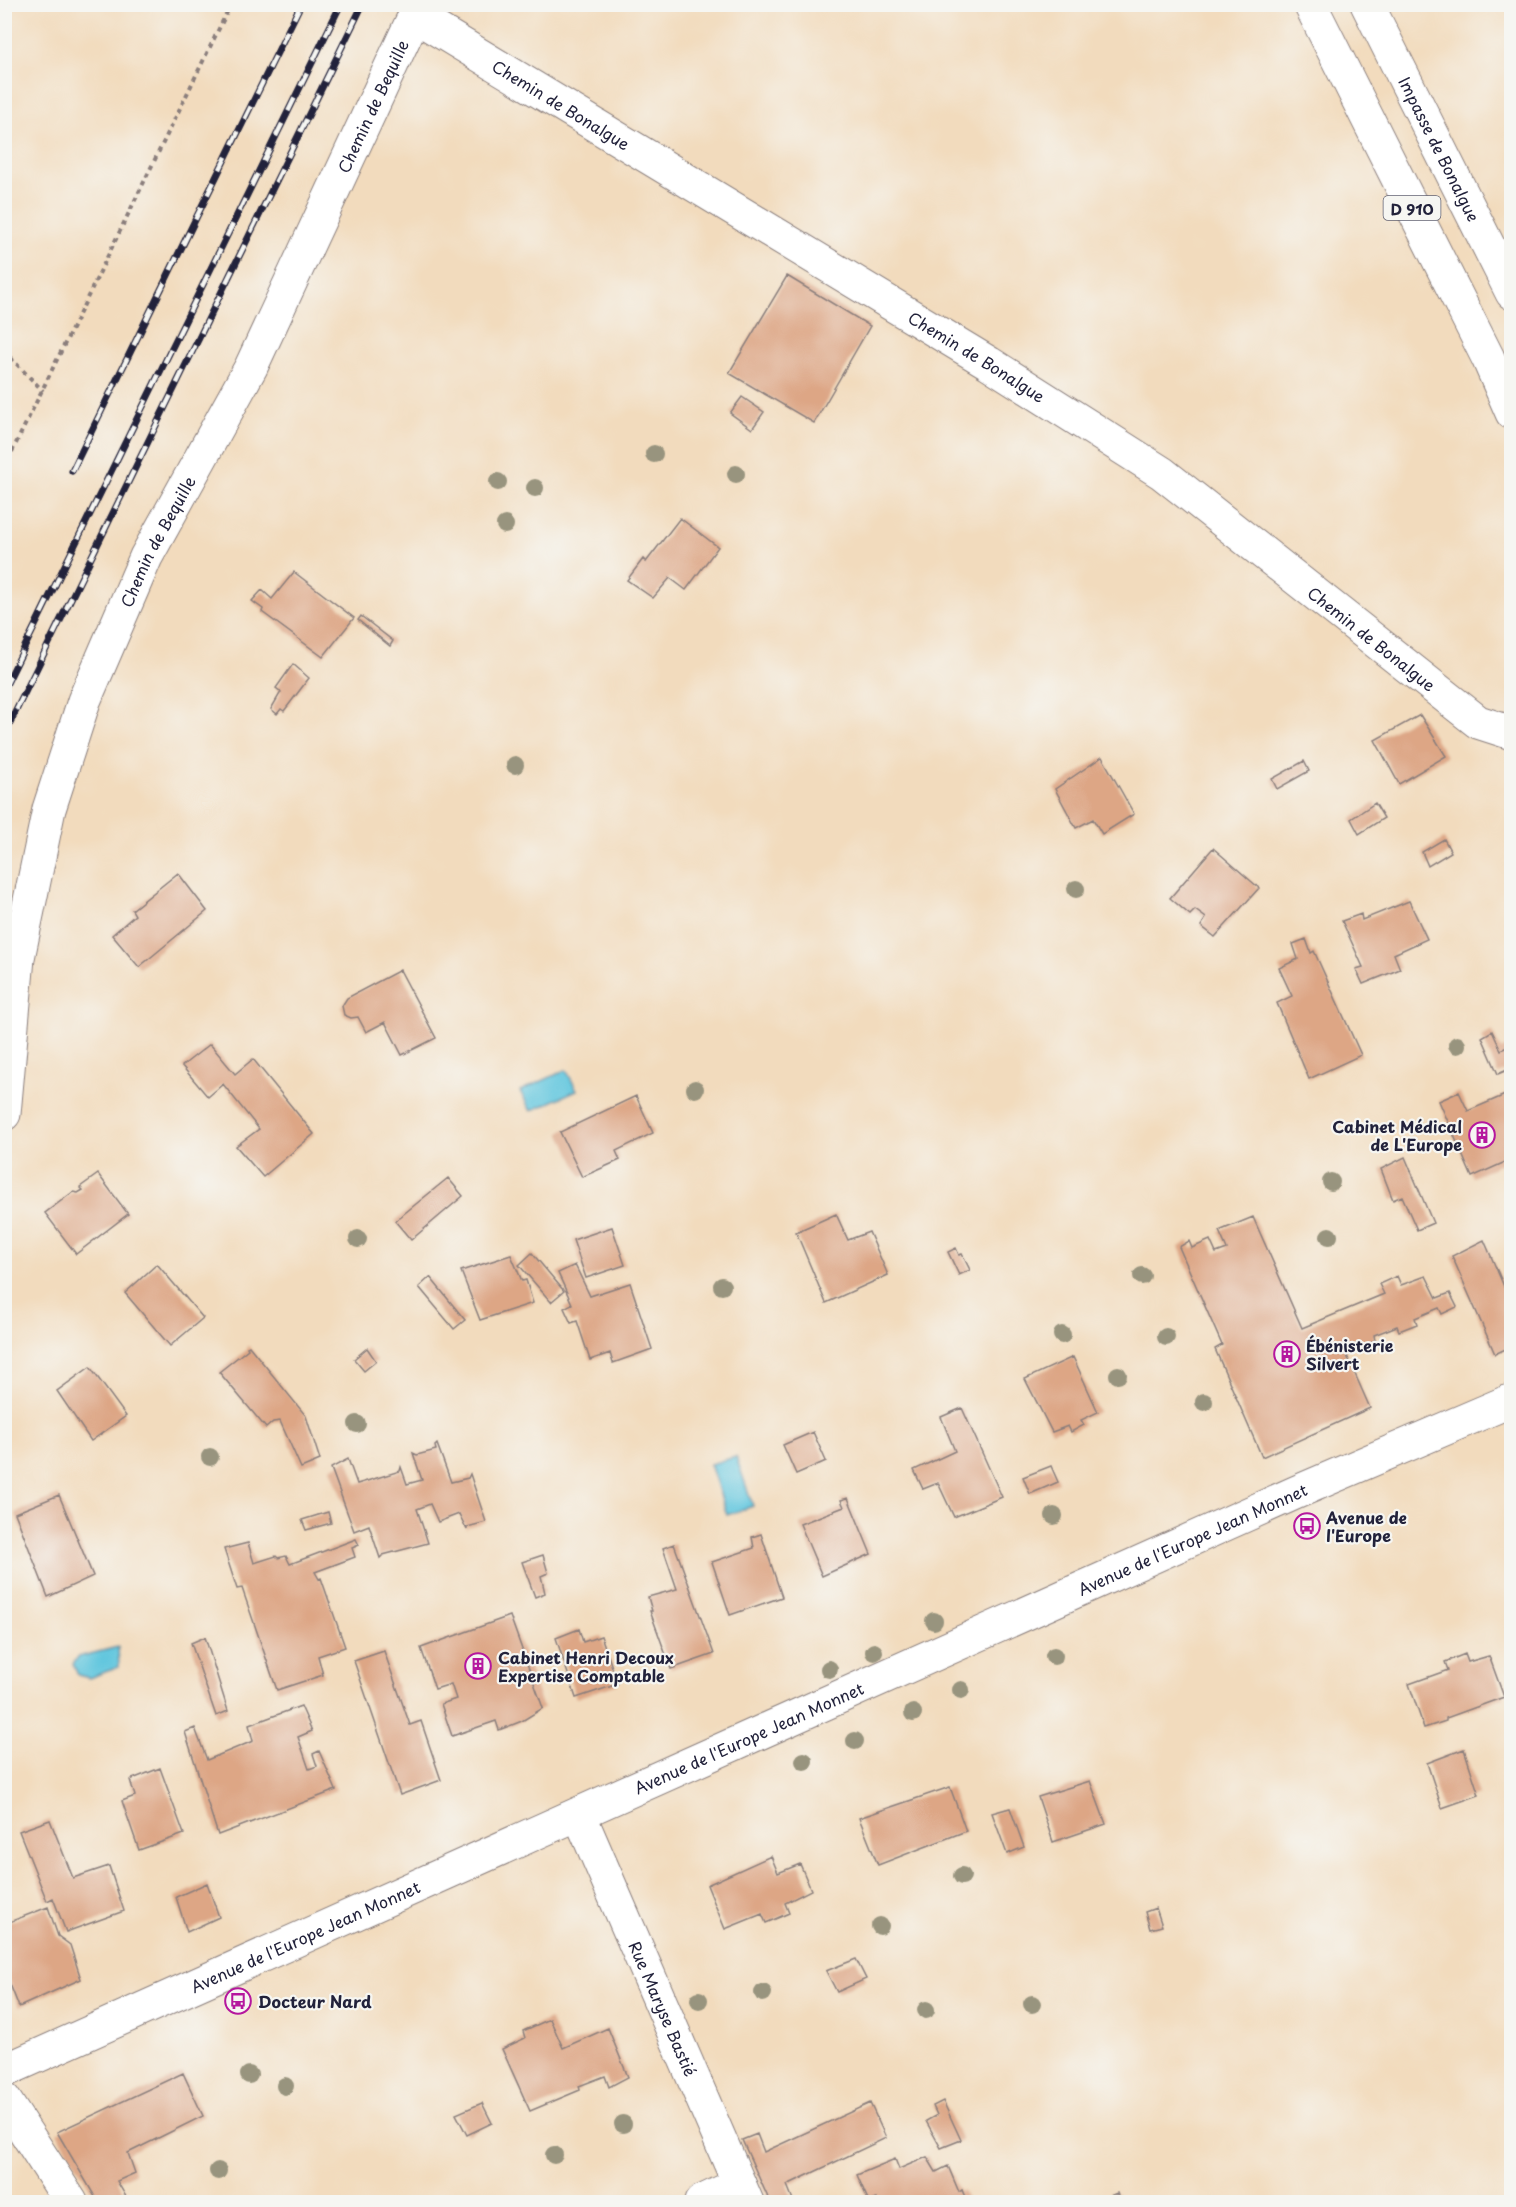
<svg xmlns="http://www.w3.org/2000/svg" width="1516" height="2207" font-family="'Playpen Sans',sans-serif">
  <style>
    .water { fill: #60c6de; stroke: #41748c; stroke-width: 1.5 }
    .building { fill: #dda685 }
    .lines { fill: none; stroke-linecap: round; stroke-linejoin: round }
    .minor-casing { stroke: #8a7e7c; stroke-width: 35 }
    .major-casing { stroke: #8a7e7c; stroke-width: 35 }
    .path { stroke: #8a7e7c; stroke-width: 4; stroke-dasharray: 4.5 4.5; stroke-linecap: butt }
    .minor { stroke: #fff; stroke-width: 33 }
    .major { stroke: #fff; stroke-width: 33 }
    .rail-casing { stroke: #22223b; stroke-width: 7 }
    .rail { stroke: #f6f6f2; stroke-width: 4.5; stroke-dasharray: 14; stroke-linecap: butt }
    .tree { fill: #98947e }
    .labels { text-anchor: middle; dominant-baseline: central; stroke-width: 4.5; stroke-linejoin: round; paint-order: stroke }
    .shield { fill: #f6f6f2; stroke: #626272; stroke-width: 1.5 }
    .shield-label { font-size: 15px; font-weight: bold; fill: #22223b }
    .street-label { font-size: 16px; fill: #22223b; stroke: #f6f6f2 }
    .poi-label { font-size: 16px; font-weight: bold; fill: #22223b; stroke: #f6f6f2; text-anchor: start }
  </style>
  <rect width="100%" height="100%" fill="#f6f6f2"/>
  <filter id="ink" filterUnits="userSpaceOnUse"><feTurbulence type="fractalNoise" baseFrequency=".0167" numOctaves="2"/><feDisplacementMap in="SourceGraphic" scale="12" xChannelSelector="R" yChannelSelector="G"/><feConvolveMatrix kernelMatrix="1 2 1 2 8 2 1 2 1" color-interpolation-filters="sRGB"/></filter>
  <filter id="wash" filterUnits="userSpaceOnUse"><feTurbulence type="fractalNoise" baseFrequency=".008" numOctaves="4" result="noise"/><feDisplacementMap in="SourceGraphic" scale="24" xChannelSelector="R" yChannelSelector="G"/><feGaussianBlur stdDeviation="1.35" result="paint"/><feColorMatrix in="noise" values="0 0 0 0 0 0 0 0 0 0 0 0 0 0 0 0 0 1.4 0 .05"/><feComposite in="paint" operator="in"/></filter>
  <g filter="url(#wash)">
    <rect width="100%" height="100%" fill="#f2dbbd"/>
    <path class="water" d="M566 1070 577 1090 531 1111 520 1091Z
      M736 1457 753 1506 727 1515 710 1464Z
      M118 1647 119 1667 89 1678 78 1675 73 1664 78 1657Z"/>
    <g id="blocks">
      <path class="building" d="M787 276 870 326 814 423 729 373Z
        M742 397 764 412 752 429 730 413Z
        M680 518 718 547 686 590 670 578 653 598 627 580 643 559 646 562Z
        M294 572 354 618 323 657 262 612 263 609 252 601 262 590 272 599Z
        M361 616 393 641 390 646 358 620Z
        M293 664 309 678 284 711 281 709 277 714 271 709 281 692 276 688Z
        M1420 715 1446 756 1399 784 1375 740Z
        M1102 757 1134 814 1102 834 1093 819 1076 828 1055 789Z
        M1304 761 1309 771 1277 789 1272 779Z
        M1375 803 1384 818 1359 834 1351 819Z
        M1444 839 1451 852 1428 866 1422 852Z
        M1213 848 1259 888 1215 937 1201 926 1206 918 1195 910 1190 915 1170 898Z
        M178 873 207 911 139 967 112 935 135 915 132 910Z
        M1409 901 1427 939 1394 954 1400 969 1363 984 1356 969 1363 967 1342 921 1361 914 1362 920Z
        M1306 939 1311 953 1314 951 1361 1055 1309 1079 1277 1003 1292 996 1279 968 1298 959 1293 944Z
        M400 970 436 1038 402 1055 385 1022 366 1032 358 1017 351 1018 344 1015 342 1006 347 998Z
        M1492 1031 1501 1050 1509 1046 1512 1052V1068L1498 1074 1482 1037Z
        M210 1044 235 1074 253 1059 314 1134 263 1177 236 1146 259 1129 223 1084 208 1097 182 1066Z
        M1459 1092 1468 1111 1512 1092V1159L1472 1177 1439 1101Z
        M636 1096 653 1133 616 1151 620 1160 582 1177 560 1132Z
        M1405 1157 1433 1223 1417 1230 1402 1196 1393 1200 1381 1169Z
        M98 1174 128 1214 76 1254 45 1213 73 1192 78 1193 83 1190 80 1187Z
        M448 1178 463 1196 411 1240 395 1221Z
        M836 1214 848 1240 869 1232 888 1275 826 1303 796 1232Z
        M1253 1217 1302 1328 1384 1294 1379 1284 1397 1276 1401 1285 1426 1276 1437 1298 1450 1293 1457 1307 1442 1314 1439 1308 1415 1318 1417 1324 1399 1331 1397 1326 1374 1335 1375 1341 1359 1348 1357 1344 1344 1349 1370 1408 1262 1457 1215 1349 1222 1345 1179 1247 1189 1241 1192 1248 1210 1240 1216 1253 1227 1249 1219 1231Z
        M612 1227 625 1265 586 1278 573 1240Z
        M1484 1240 1512 1305V1346L1495 1354 1452 1256Z
        M956 1248 959 1255 962 1254 970 1270 959 1275 948 1252Z
        M532 1253 564 1291 551 1302 519 1265Z
        M511 1255 522 1281 526 1280 533 1303 480 1320 461 1271Z
        M157 1264 203 1318 170 1346 125 1293Z
        M575 1265 590 1296 630 1283 652 1349 613 1363 610 1353 590 1360 577 1321 571 1323 564 1308 572 1304 558 1273Z
        M430 1277 465 1320 454 1329 419 1287Z
        M249 1346 306 1416 320 1460 301 1468 280 1421 273 1422 266 1428 219 1372 248 1349 247 1347Z
        M367 1348 376 1361 364 1371 354 1359Z
        M1073 1357 1098 1412 1081 1420 1084 1425 1071 1432 1068 1426 1052 1432 1025 1379Z
        M90 1367 126 1416 91 1441 57 1391Z
        M962 1408 1002 1497 954 1517 938 1483 923 1489 914 1470 955 1451 941 1417Z
        M813 1432 826 1461 796 1474 783 1445Z
        M437 1444 451 1482 468 1478 470 1474 486 1522 467 1527V1530L459 1514 438 1522 430 1504 417 1509 428 1543 383 1555 380 1558 369 1525 354 1531 331 1468 348 1459 357 1484 400 1471 401 1467 407 1484 422 1480 413 1453 417 1455 436 1450 435 1446Z
        M1051 1466 1058 1482 1030 1494 1023 1477Z
        M59 1495 93 1576 48 1597 15 1513Z
        M848 1498 871 1554 822 1576 800 1524 844 1507 841 1500Z
        M328 1512 331 1523 306 1530 302 1520Z
        M761 1534 782 1597 730 1615 712 1562 754 1548 752 1537Z
        M356 1539 359 1545 352 1548 355 1557 315 1572 319 1579 321 1578 345 1647 318 1656 323 1675 277 1690 242 1588 237 1589 224 1549 248 1543 254 1563 276 1556 278 1558 286 1556 290 1564Z
        M674 1544 714 1654 671 1669 650 1611H652L648 1597 677 1589 663 1548Z
        M543 1555 548 1573 541 1576 545 1593 535 1597 522 1562Z
        M510 1616 543 1708 522 1721 499 1730 496 1721 452 1736 441 1704 456 1699 451 1684 435 1689 421 1648Z
        M579 1629 583 1642 601 1636 618 1684 576 1698 556 1638Z
        M205 1637 228 1711 216 1716 191 1643Z
        M384 1651 410 1725 421 1721 441 1780 400 1795 354 1661Z
        M1465 1654 1468 1662 1489 1656 1504 1697 1446 1718V1721L1424 1728 1409 1684 1448 1670 1445 1662Z
        M301 1706 312 1731 298 1737 309 1769 317 1766 313 1754 319 1751 336 1790 218 1835 185 1732 195 1728 207 1760 253 1741 249 1725Z
        M1464 1749 1479 1795 1442 1808 1427 1763Z
        M160 1768 184 1834 139 1850 122 1801 135 1796 130 1780Z
        M1090 1781 1106 1824 1053 1842 1038 1797Z
        M950 1787 966 1831 878 1865 859 1818Z
        M1010 1808 1024 1847 1007 1854 992 1813Z
        M50 1820 73 1878 109 1866 124 1911 66 1932 53 1898 47 1901 19 1831Z
        M771 1856 778 1873 800 1864 811 1890 785 1903 789 1913 766 1923 762 1914 725 1929 707 1885Z
        M207 1883 219 1917 187 1932 176 1897Z
        M48 1907 58 1936 70 1945 81 1979 19 2007 4 1969V1924Z
        M1156 1908 1162 1926 1150 1929 1145 1912Z
        M856 1959 866 1979 837 1992 826 1971Z
        M550 2019 563 2048 608 2028 628 2077 609 2087 605 2076 579 2086 580 2090 530 2111 502 2049 525 2038 523 2031Z
        M183 2073 203 2116 128 2153 135 2173 117 2181 129 2202H98L57 2132Z
        M943 2101 961 2140 941 2148 926 2121 937 2115 933 2106Z
        M482 2103 492 2123 467 2135 456 2114Z
        M870 2103 886 2138 787 2185 793 2200 787 2202H770L742 2140 757 2134 764 2152Z
        M927 2157 936 2172 948 2166 959 2192 962 2190 967 2202H878L876 2199 869 2202 857 2175 895 2159 899 2169Z
        M1117 2193 1121 2202H1095Z"/>
    </g>
  </g>
  <g filter="url(#ink)">
    <use href="#blocks" fill-opacity="0" stroke="#8a7e7c" stroke-width="1.5"/>
    <g class="lines">
      <g class="minor-casing">
        <g id="minor">
          <path id="s1" d="M1367 4 1512 293"/>
          <path id="s2" d="M415 16 989 363 1162 473 1478 722 1512 733"/>
          <path id="s3" d="M4 1114 18 958 49 809 84 701 146 557 251 367 420 4"/>
          <path id="s4" d="M579 1814 747 2202"/>
          <path d="M4 2099 71 2202"/>
          <path d="M701 2202 739 2184"/>
        </g>
      </g>
      <g class="major-casing">
        <g id="major">
          <path d="M1310 4 1488 358 1512 413"/>
          <path id="s5" d="M4 2071 1297 1492 1512 1400"/>
        </g>
      </g>
      <path class="path" d="M4 351 43 391
        M4 468 231 4"/>
      <use href="#minor" class="minor"/>
      <use href="#major" class="major"/>
      <g class="rail-casing">
        <path id="rail" d="M72 471 301 4
          M4 689 341 4
          M4 735 363 4"/>
      </g>
      <use href="#rail" class="rail"/>
    </g>
    <g class="tree">
      <circle cx="654" cy="454" r="9"/>
      <circle cx="736" cy="474" r="9"/>
      <circle cx="498" cy="482" r="9"/>
      <circle cx="535" cy="488" r="9"/>
      <circle cx="505" cy="525" r="9"/>
      <circle cx="515" cy="765" r="9"/>
      <circle cx="1076" cy="889" r="9"/>
      <circle cx="1457" cy="1045" r="9"/>
      <circle cx="695" cy="1089" r="9"/>
      <circle cx="1331" cy="1182" r="9"/>
      <circle cx="1329" cy="1236" r="9"/>
      <circle cx="358" cy="1239" r="9"/>
      <circle cx="1142" cy="1276" r="9"/>
      <circle cx="722" cy="1286" r="9"/>
      <circle cx="1062" cy="1335" r="9"/>
      <circle cx="1166" cy="1337" r="9"/>
      <circle cx="1118" cy="1375" r="9"/>
      <circle cx="1204" cy="1402" r="9"/>
      <circle cx="357" cy="1424" r="9"/>
      <circle cx="210" cy="1457" r="9"/>
      <circle cx="1054" cy="1516" r="9"/>
      <circle cx="934" cy="1621" r="9"/>
      <circle cx="874" cy="1652" r="9"/>
      <circle cx="1054" cy="1656" r="9"/>
      <circle cx="829" cy="1669" r="9"/>
      <circle cx="961" cy="1690" r="9"/>
      <circle cx="913" cy="1713" r="9"/>
      <circle cx="855" cy="1741" r="9"/>
      <circle cx="804" cy="1761" r="9"/>
      <circle cx="962" cy="1876" r="9"/>
      <circle cx="880" cy="1926" r="9"/>
      <circle cx="763" cy="1993" r="9"/>
      <circle cx="699" cy="2000" r="9"/>
      <circle cx="1032" cy="2004" r="9"/>
      <circle cx="926" cy="2010" r="9"/>
      <circle cx="249" cy="2075" r="9"/>
      <circle cx="285" cy="2086" r="9"/>
      <circle cx="623" cy="2124" r="9"/>
      <circle cx="554" cy="2155" r="9"/>
      <circle cx="218" cy="2171" r="9"/>
    </g>
  </g>
  <defs>
    <g id="building-ring" transform="scale(1.35)"><circle r="9.5" fill="#f6f6f2" stroke="#b5179e" stroke-width="1.5"/><path d="M-4-6H4V6H1V3H-1V6H-4ZM-2.5-4.3h1.7v1.8h-1.7ZM.8-4.3h1.7v1.8H.8ZM-2.5-1h1.7V.8h-1.7ZM.8-1h1.7V.8H.8Z" fill="#b5179e"/></g>
    <g id="bus-ring" transform="scale(1.35)"><circle r="9.5" fill="#f6f6f2" stroke="#b5179e" stroke-width="1.5"/><path d="M-5-6H5V4H4V6H2V4H-2V6H-4V4H-5ZM-3.5-4V0h7V-4ZM-3.5 1.2v1.5H-2V1.2ZM2 1.2v1.5H3.5V1.2Z" fill="#b5179e"/></g>
  </defs>
  <g fill-rule="evenodd">
    <use href="#building-ring" x="1482" y="1135"/>
    <use href="#building-ring" x="1287" y="1354"/>
    <use href="#bus-ring" x="1307" y="1526"/>
    <use href="#building-ring" x="478" y="1666"/>
    <use href="#bus-ring" x="238" y="2001"/>
  </g>
  <g class="labels">
    <rect class="shield" x="1383.5" y="196" width="57" height="24" rx="4.5"/>
    <g class="shield-label">
      <text x="1412" y="208">D 910</text>
    </g>
    <g class="street-label">
      <text stroke="none"><textPath href="#s2" startOffset="171">Chemin de Bonalgue</textPath></text>
      <text stroke="none"><textPath href="#s3" startOffset="1084">Chemin de Bequille</textPath></text>
      <text stroke="none"><textPath href="#s1" startOffset="162">Impasse de Bonalgue</textPath></text>
      <text stroke="none"><textPath href="#s2" startOffset="657">Chemin de Bonalgue</textPath></text>
      <text stroke="none"><textPath href="#s3" startOffset="598">Chemin de Bequille</textPath></text>
      <text stroke="none"><textPath href="#s2" startOffset="1143">Chemin de Bonalgue</textPath></text>
      <text stroke="none"><textPath href="#s5" startOffset="1302">Avenue de l'Europe Jean Monnet</textPath></text>
      <text stroke="none"><textPath href="#s5" startOffset="816">Avenue de l'Europe Jean Monnet</textPath></text>
      <text stroke="none"><textPath href="#s5" startOffset="330">Avenue de l'Europe Jean Monnet</textPath></text>
      <text stroke="none"><textPath href="#s4" startOffset="212">Rue Maryse Bastié</textPath></text>
    </g>
    <g class="poi-label">
      <text x="1462" y="1126" text-anchor="end">Cabinet Médical<tspan x="1462" dy="18">de L'Europe</tspan></text>
      <text x="1306" y="1345">Ébénisterie<tspan x="1306" dy="18">Silvert</tspan></text>
      <text x="1326" y="1517">Avenue de<tspan x="1326" dy="18">l'Europe</tspan></text>
      <text x="498" y="1657">Cabinet Henri Decoux<tspan x="498" dy="18">Expertise Comptable</tspan></text>
      <text x="258" y="2001">Docteur Nard</text>
    </g>
  </g>
  <rect width="1516" height="2207" fill="none" stroke="#f6f6f2" stroke-width="24"/>
</svg>
